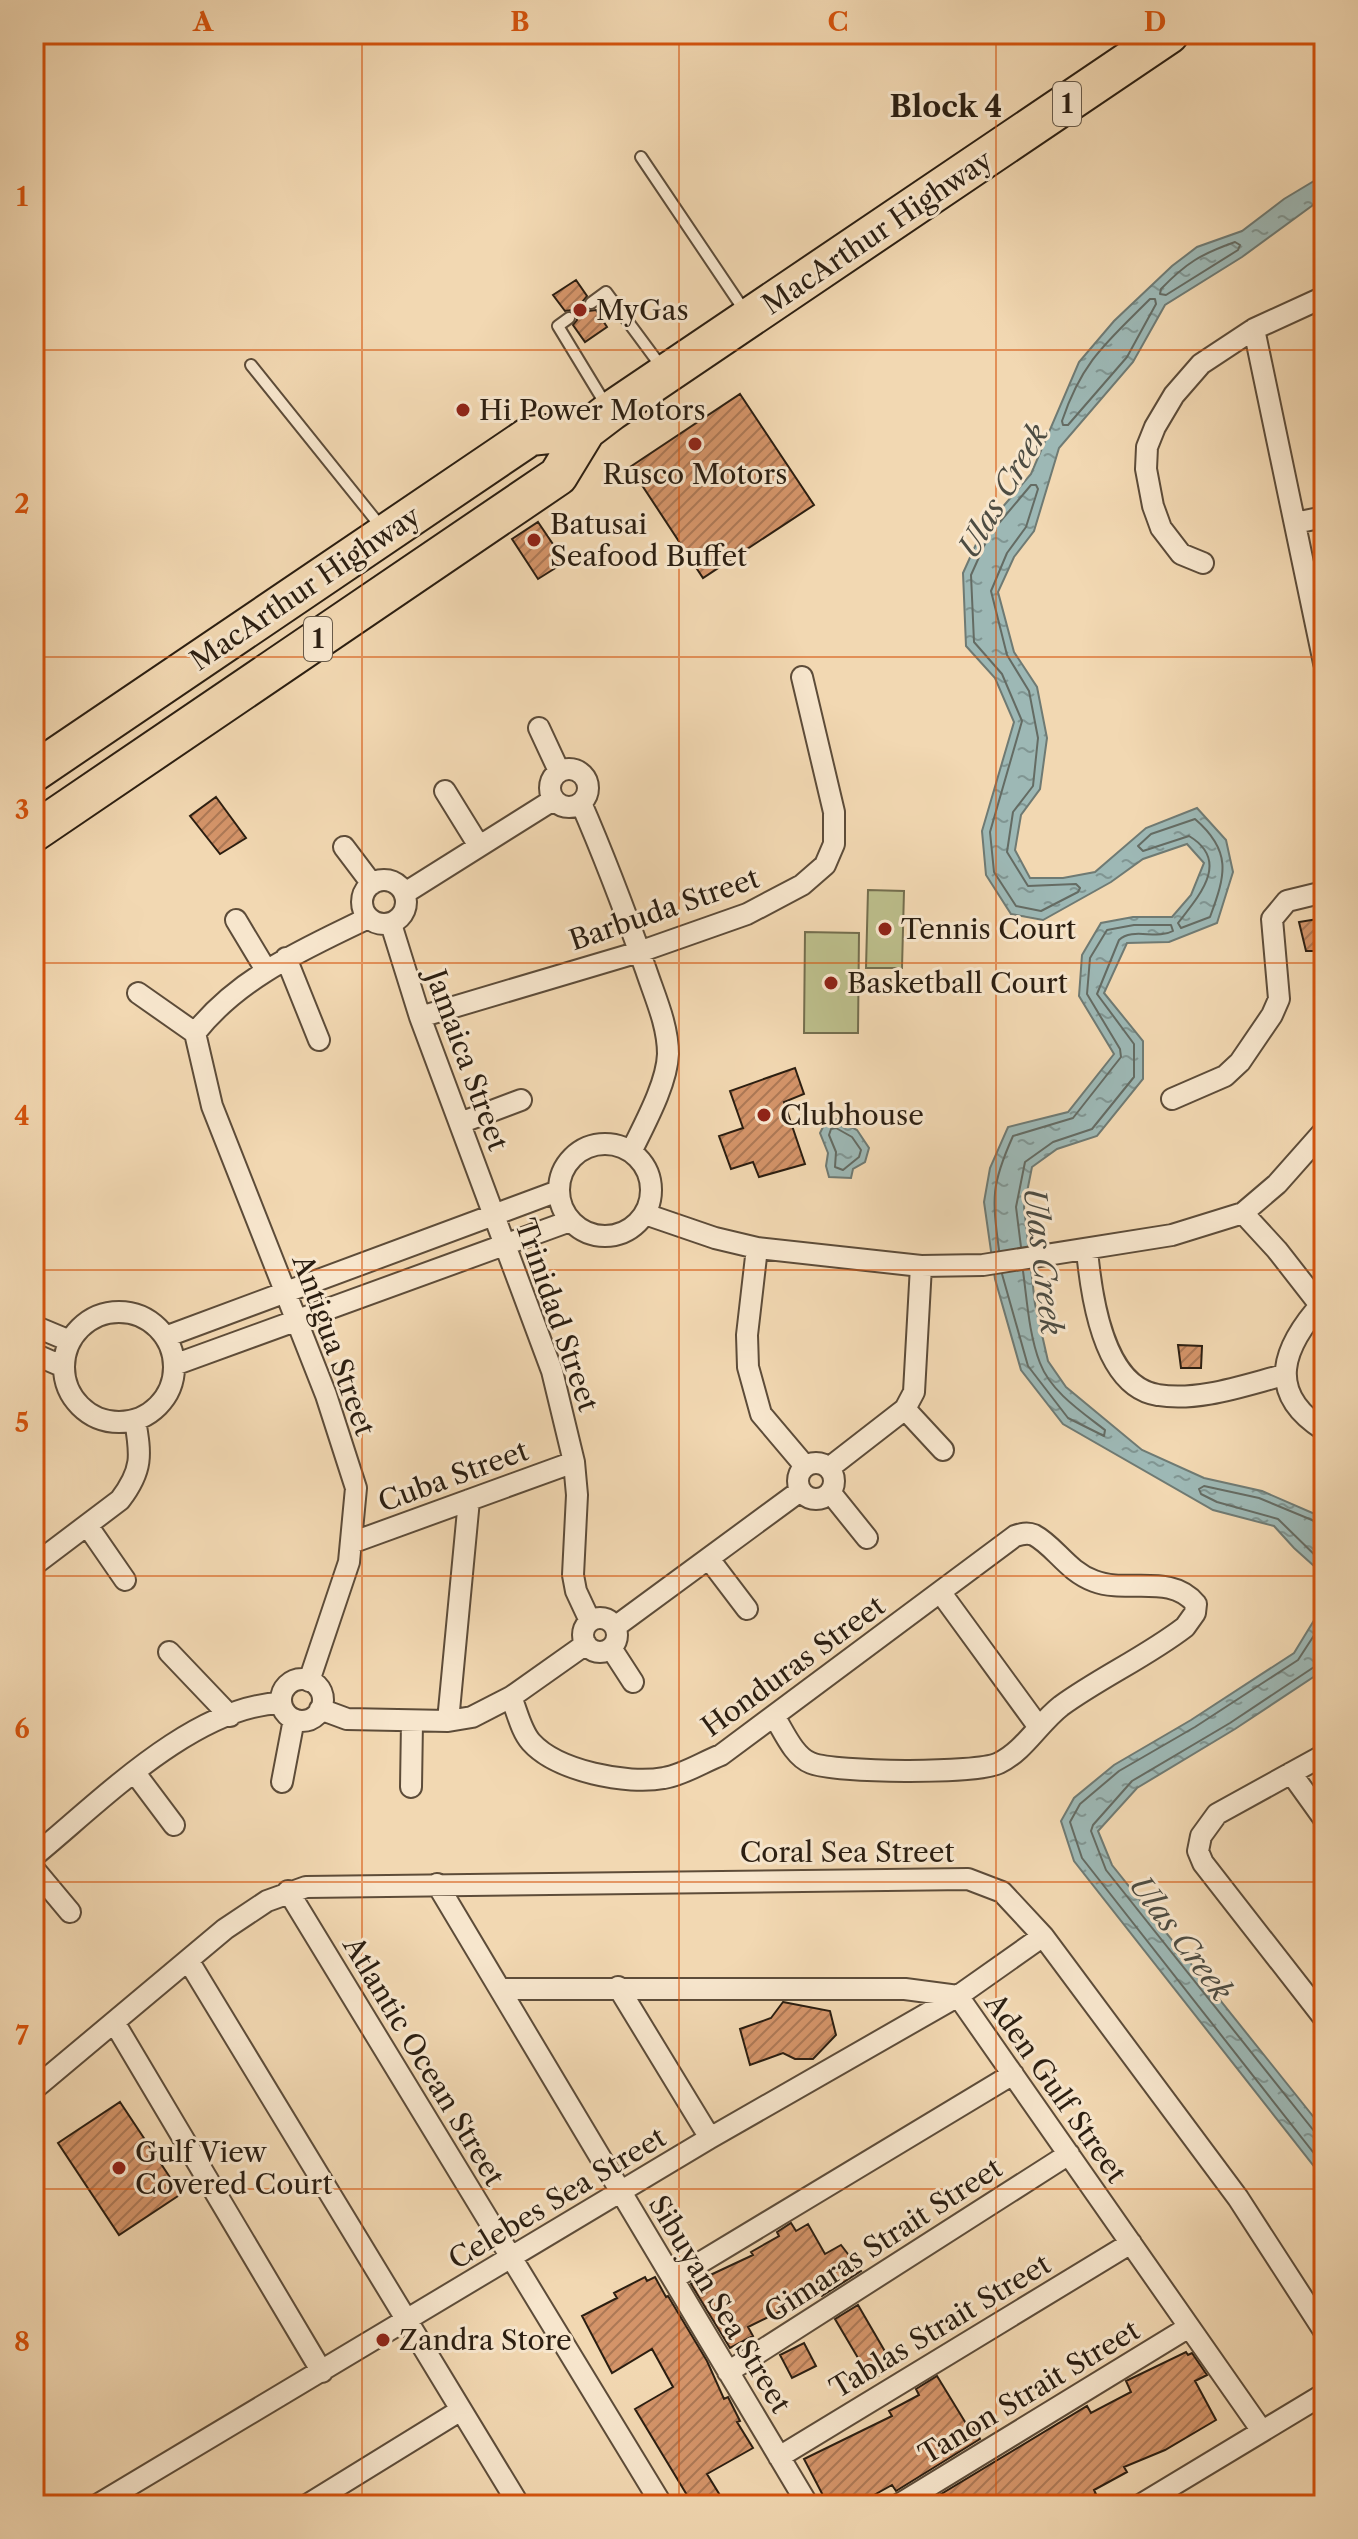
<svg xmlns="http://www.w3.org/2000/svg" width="1358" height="2539" font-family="'Libre Caslon Text',serif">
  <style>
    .grass { fill: #bcbe8b; stroke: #746e4e; stroke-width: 2 }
    .water { fill: url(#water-ripples); stroke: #6f7a73; stroke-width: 2 }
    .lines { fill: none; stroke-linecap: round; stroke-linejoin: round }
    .shore { stroke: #646b63; stroke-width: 2 }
    .building { fill: url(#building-hatch); stroke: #2b1e11; stroke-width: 2 }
    .lane-casing { stroke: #5d4c39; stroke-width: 14 }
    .street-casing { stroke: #5d4c39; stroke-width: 24 }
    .highway-casing { stroke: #2b1e11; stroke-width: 42 }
    .lane { stroke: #f7e6cd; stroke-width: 10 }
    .street { stroke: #f7e6cd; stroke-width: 20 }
    .highway { stroke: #f2d8b2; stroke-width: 38 }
    .grid { fill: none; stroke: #d5530c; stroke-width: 2; stroke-opacity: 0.55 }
    .poi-dot { fill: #8f2418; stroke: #f7e6cd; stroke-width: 3 }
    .labels { text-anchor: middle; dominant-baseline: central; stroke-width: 6; stroke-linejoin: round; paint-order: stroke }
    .shield { fill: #f7e6cd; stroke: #685a49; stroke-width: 2 }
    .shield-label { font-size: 26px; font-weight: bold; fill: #2b1e11 }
    .street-label { font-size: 28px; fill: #2b1e11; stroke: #f7e6cd }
    .poi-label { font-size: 28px; fill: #2b1e11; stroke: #f7e6cd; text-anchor: start }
    .neighbourhood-label { font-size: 30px; font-weight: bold; fill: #2b1e11; stroke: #f7e6cd }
    .water-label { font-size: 30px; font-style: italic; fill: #4d4c42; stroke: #f7e6cd }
    .neatline { fill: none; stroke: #d5530c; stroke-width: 3 }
    .grid-label { font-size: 26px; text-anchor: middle; font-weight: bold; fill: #d5530c }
  </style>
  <defs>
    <pattern id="water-ripples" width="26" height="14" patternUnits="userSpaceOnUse" patternTransform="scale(2)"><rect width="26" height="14" fill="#9db8b5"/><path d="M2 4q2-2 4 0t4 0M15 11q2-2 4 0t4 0" fill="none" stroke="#809592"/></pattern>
    <pattern id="building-hatch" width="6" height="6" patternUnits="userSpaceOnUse" patternTransform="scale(2)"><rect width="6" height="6" fill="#d49469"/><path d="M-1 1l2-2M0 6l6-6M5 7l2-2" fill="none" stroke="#ac7855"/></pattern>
  </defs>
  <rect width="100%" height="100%" fill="#f2d8b2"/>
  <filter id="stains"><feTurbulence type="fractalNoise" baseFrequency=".0025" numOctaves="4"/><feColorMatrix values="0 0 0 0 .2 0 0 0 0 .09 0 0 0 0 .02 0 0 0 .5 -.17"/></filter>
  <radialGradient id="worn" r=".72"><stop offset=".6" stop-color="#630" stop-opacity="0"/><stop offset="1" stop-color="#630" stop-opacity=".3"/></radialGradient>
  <path class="grass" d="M868 890 904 891 902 968H866Z
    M805 932 859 933 858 1033H804Z"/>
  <path class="water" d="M1324 175V197L1242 257 1165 305 1133 362 1059 448 1034 531 1014 557 998 592 1014 652 1037 687 1047 738 1040 789 1021 815 1015 850 1030 878H1063L1095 872 1146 828 1197 808 1226 840 1233 872 1217 923 1169 942 1127 943 1104 993 1143 1041V1079L1097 1136 1057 1149 1032 1167 1024 1207 1035 1304 1048 1361 1066 1387 1142 1450 1204 1478 1262 1491 1324 1518V1575L1294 1548 1274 1526 1213 1510 1063 1424 1021 1370 995 1279 984 1202 990 1168 1008 1127 1068 1112 1114 1054 1079 996 1082 955 1101 923 1133 917H1172L1191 895 1204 863 1187 844 1143 859 1111 882 1043 920 1011 914 986 875 982 831 1014 722 995 678 966 646 963 573 982 531 1031 474 1079 362 1114 321 1172 266 1197 247 1242 231 1284 199Z
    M836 1119 857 1130 869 1148 865 1162 853 1169 851 1178 829 1177 826 1166 828 1153 820 1133 826 1121Z
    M1324 1604V1670L1235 1729 1137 1788 1098 1831 1112 1865 1324 2130V2179L1074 1861 1061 1821 1074 1798 1114 1765 1191 1720 1294 1653Z"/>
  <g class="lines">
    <path class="shore" d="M1235 242 1240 245 1238 250 1166 295 1160 294 1161 289C1186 263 1201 254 1235 242Z
      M1150 299H1155L1156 304 1127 357 1068 425H1063L1062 421C1082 361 1107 342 1150 299Z
      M1031 485H1036L1038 489 1026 527 1007 553 991 591 1007 655 1029 691 1038 738 1033 786 1013 812 1007 852 1028 886 1076 884 1080 888 1078 892 1041 911 1016 906 994 872 990 832 1022 721 1002 674 974 642 971 575 989 535Z
      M1195 819C1232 851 1226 874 1210 917L1181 928 1178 923C1199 896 1231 861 1189 836L1143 851 1138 846 1151 834Z
      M836 1128 852 1137 861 1150 859 1157 843 1170 835 1167 836 1152 829 1135 831 1129Z
      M999 1250C992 1197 991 1185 1013 1136L1073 1118 1121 1057 1120 1049 1087 994 1090 958 1107 930 1134 925H1171L1173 931C1157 940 1132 927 1119 940L1097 994 1134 1044V1077L1092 1129 1053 1142 1025 1162 1016 1207 1021 1247
      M1002 1274 1028 1366 1068 1418 1104 1436 1105 1430C1082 1412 1051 1392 1040 1363 1029 1335 1027 1300 1023 1271
      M1324 1525 1259 1498 1204 1486 1199 1489 1201 1494 1217 1502 1278 1519 1324 1564
      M1324 1620 1298 1660 1195 1727 1119 1771 1080 1804 1070 1822 1082 1858 1324 2166
      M1324 1664 1317 1665 1230 1723 1132 1781 1093 1825 1091 1831 1106 1870 1314 2131 1324 2134"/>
  </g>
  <path class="building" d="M576 280 587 296 583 301 584 307 589 311 596 310 607 327 585 342 573 325 577 320 576 314 572 310 565 311 553 295Z
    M740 394 814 505 703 578 630 467Z
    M538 522 565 562 538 579 512 539Z
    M216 797 246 838 220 854 190 816Z
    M1324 918V951H1306L1299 922Z
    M795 1068 804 1094 784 1102 805 1164 759 1177 753 1162 731 1169 719 1136 743 1128 730 1091Z
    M1178 1345 1202 1346 1201 1368H1181Z
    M783 2002 830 2011 836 2035 813 2059H795L783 2053 750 2065 740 2029 771 2018Z
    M120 2102 181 2194 119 2235 58 2143Z
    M791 2223 796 2231 808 2224 825 2254 841 2245 861 2271 822 2296 820 2293 787 2312 785 2309 748 2327 753 2336 730 2348 691 2284 753 2255 751 2252 779 2236 777 2232Z
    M645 2277 647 2281 655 2277 666 2297 668 2296 707 2361 724 2399 728 2397 740 2421 737 2422 753 2448 707 2474 726 2505H693L635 2409 673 2387 652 2349 612 2373 582 2316 617 2298 614 2293Z
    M858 2305 894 2367 871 2380 835 2319Z
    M804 2343 816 2366 792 2378 780 2355Z
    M1186 2352 1188 2355 1192 2353 1207 2375 1195 2381 1216 2420 1165 2450 1124 2467 1127 2472 1094 2490 1096 2494 1075 2505H923L1087 2406 1091 2413 1131 2392 1126 2381Z
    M937 2376 970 2430 974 2428 980 2439 896 2491 892 2485 856 2505H828L804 2459 892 2416 889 2411 919 2395 916 2389Z"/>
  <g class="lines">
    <g class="lane-casing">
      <path id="lane" d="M641 157 746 313
        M591 303 606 292 663 369
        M569 318 558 326 606 405
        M251 365 382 528"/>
    </g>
    <g class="street-casing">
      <path id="street" d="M1254 329 1324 663
        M1295 523 1324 517
        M1203 563 1181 554 1161 528 1153 506 1146 469 1147 447 1155 427 1174 395 1201 364 1254 329 1324 297
        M539 728 559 771
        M550 788a19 19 0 1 1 38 0a19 19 0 1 1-38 0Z
        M445 791 479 846
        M581 803C605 858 626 914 646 970 655 997 668 1025 668 1054 667 1084 644 1125 631 1152
        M344 847 372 884
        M362 902a22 22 0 1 1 44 0a22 22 0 1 1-44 0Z
        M405 893 553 800
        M236 920 266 970
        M391 924 420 1017 552 1371 574 1462 577 1495 573 1575 576 1591 590 1621
        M286 958 319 1040
        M138 993 195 1033
        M420 1017 639 952 747 914 802 885 825 865 834 844V812L802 677
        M195 1033 212 1106 326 1395 356 1488 349 1562 309 1681
        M195 1033C240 976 305 949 368 918
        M1172 1099 1225 1076 1240 1062 1272 1015 1279 999 1272 919 1287 901 1324 892
        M460 1123 521 1100
        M559 1190a46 46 0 1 1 92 0a46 46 0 1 1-92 0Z
        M1243 1213 1277 1250 1320 1305
        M645 1214 715 1238 757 1248 921 1266 983 1265 1172 1235 1243 1213 1277 1184 1324 1131
        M757 1248 747 1335 748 1367 761 1414 805 1466
        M1087 1250C1091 1294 1103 1387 1158 1395 1198 1402 1245 1385 1284 1375
        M1324 1301C1283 1346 1264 1392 1324 1430
        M64 1367a55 55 0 1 1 110 0a55 55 0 1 1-110 0Z
        M34 1326 70 1341
        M165 1337 558 1191
        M34 1354 64 1367
        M174 1365 570 1221
        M905 1409 943 1450
        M798 1481a18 18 0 1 1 36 0a18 18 0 1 1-36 0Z
        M829 1468 905 1409 914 1392 921 1266
        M830 1492 867 1538
        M87 1525 125 1580
        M351 1543 574 1462
        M709 1559 747 1609
        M34 1565 120 1500C143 1470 141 1455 135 1420
        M941 1593 1038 1726
        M583 1635a17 17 0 1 1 34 0a17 17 0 1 1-34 0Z
        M615 1627 800 1491
        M611 1648 633 1682
        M169 1652 230 1716
        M281 1700a21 21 0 1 1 42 0a21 21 0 1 1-42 0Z
        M511 1697C517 1711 521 1731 531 1742 557 1771 627 1785 664 1778 683 1775 703 1762 721 1755L1015 1536C1021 1534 1027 1532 1034 1535 1055 1546 1067 1571 1094 1581 1127 1594 1171 1573 1196 1604L1195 1613 1185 1627C1146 1657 1101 1677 1061 1706 1039 1723 1024 1751 999 1763 977 1774 835 1773 811 1763 794 1757 783 1730 774 1716
        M320 1709 347 1719 448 1721 472 1717 511 1697 586 1644
        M448 1721 469 1500
        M1324 1755 1217 1814 1201 1836 1198 1851 1203 1863 1324 2018
        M135 1773 174 1825
        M1291 1773 1324 1819
        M282 1782 294 1719
        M411 1787 412 1722
        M34 1856C99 1803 193 1706 281 1703
        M34 1869 70 1912
        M437 1884 808 2505
        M288 1891 662 2505
        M188 1960 519 2505
        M618 1987 710 2138
        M500 1989H905L958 1996 1262 2431
        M114 2022 322 2372
        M34 2089 225 1929 267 1901 306 1887 968 1879 1002 1892 1043 1936 1238 2198 1324 2331
        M673 2279 1013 2074
        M728 2372 1069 2154
        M779 2457 1131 2243
        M97 2505 710 2138 958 1996 1043 1936
        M307 2505 461 2410
        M898 2505 1189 2327
        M1140 2505 1324 2394"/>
    </g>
    <g class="highway-casing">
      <path id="highway" d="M34 772 530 436 586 430
        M34 832 558 476 586 430 611 411 1169 34"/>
    </g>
    <use href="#lane" class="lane"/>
    <use href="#street" class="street"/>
    <use href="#highway" class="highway"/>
  </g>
  <path class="grid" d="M362 34V2505M679 34V2505M996 34V2505M34 350H1324M34 657H1324M34 963H1324M34 1270H1324M34 1576H1324M34 1882H1324M34 2189H1324"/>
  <g class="poi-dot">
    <circle cx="580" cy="310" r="8"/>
    <circle cx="463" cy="410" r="8"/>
    <circle cx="695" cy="444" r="8"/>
    <circle cx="534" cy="540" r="8"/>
    <circle cx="885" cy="929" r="8"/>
    <circle cx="831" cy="983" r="8"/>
    <circle cx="764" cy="1115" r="8"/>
    <circle cx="119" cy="2168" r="8"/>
    <circle cx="383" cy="2340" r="8"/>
  </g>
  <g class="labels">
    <g class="shield">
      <rect x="1053" y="82" width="28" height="44" rx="6"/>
      <rect x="304" y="617" width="28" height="44" rx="6"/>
    </g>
    <g class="shield-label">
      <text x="1067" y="104">1</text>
      <text x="318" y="639">1</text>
    </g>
    <g class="street-label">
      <text transform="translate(877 232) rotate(-34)">MacArthur Highway</text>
      <text transform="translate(305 588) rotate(-34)">MacArthur Highway</text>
      <text transform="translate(664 909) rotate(-19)">Barbuda Street</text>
      <text transform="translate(467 1060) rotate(70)">Jamaica Street</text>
      <text transform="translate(557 1315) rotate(71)">Trinidad Street</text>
      <text transform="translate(334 1345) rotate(70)">Antigua Street</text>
      <text transform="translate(453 1476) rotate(-20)">Cuba Street</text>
      <text transform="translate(793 1666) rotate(-36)">Honduras Street</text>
      <text x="847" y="1852">Coral Sea Street</text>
      <text transform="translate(424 2061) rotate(59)">Atlantic Ocean Street</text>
      <text transform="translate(1056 2088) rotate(55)">Aden Gulf Street</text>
      <text transform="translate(557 2198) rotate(-31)">Celebes Sea Street</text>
      <text transform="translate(883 2240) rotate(-33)">Gimaras Strait Street</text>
      <text transform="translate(720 2304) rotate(59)">Sibuyan Sea Street</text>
      <text transform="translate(940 2326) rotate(-31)">Tablas Strait Street</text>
      <text transform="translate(1029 2392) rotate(-31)">Tanon Strait Street</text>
    </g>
    <g class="poi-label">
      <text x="596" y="310">MyGas</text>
      <text x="479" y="410">Hi Power Motors</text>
      <text x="695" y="474" text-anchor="middle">Rusco Motors</text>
      <text x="550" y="524">Batusai<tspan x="550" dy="32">Seafood Buffet</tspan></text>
      <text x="901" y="929">Tennis Court</text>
      <text x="847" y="983">Basketball Court</text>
      <text x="780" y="1115">Clubhouse</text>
      <text x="135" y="2152">Gulf View<tspan x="135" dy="32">Covered Court</tspan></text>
      <text x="399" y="2340">Zandra Store</text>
    </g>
    <g class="neighbourhood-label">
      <text x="946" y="106">Block 4</text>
    </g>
    <g class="water-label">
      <text transform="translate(1003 491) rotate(-60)">Ulas Creek</text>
      <text transform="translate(1043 1261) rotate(83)">Ulas Creek</text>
      <text transform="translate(1181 1938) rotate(53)">Ulas Creek</text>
    </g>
  </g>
  <rect width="1358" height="2539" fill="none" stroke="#f2d8b2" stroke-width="88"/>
  <rect x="44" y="44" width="1270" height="2451" class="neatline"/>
  <g class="grid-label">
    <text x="203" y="31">A</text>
    <text x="520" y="31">B</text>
    <text x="838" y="31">C</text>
    <text x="1155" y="31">D</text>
    <text x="22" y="206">1</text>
    <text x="22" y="513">2</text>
    <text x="22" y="819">3</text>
    <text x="22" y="1125">4</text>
    <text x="22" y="1432">5</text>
    <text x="22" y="1738">6</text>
    <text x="22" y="2045">7</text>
    <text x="22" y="2351">8</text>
  </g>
  <rect width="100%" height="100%" filter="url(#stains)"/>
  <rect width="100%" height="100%" fill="url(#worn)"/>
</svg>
